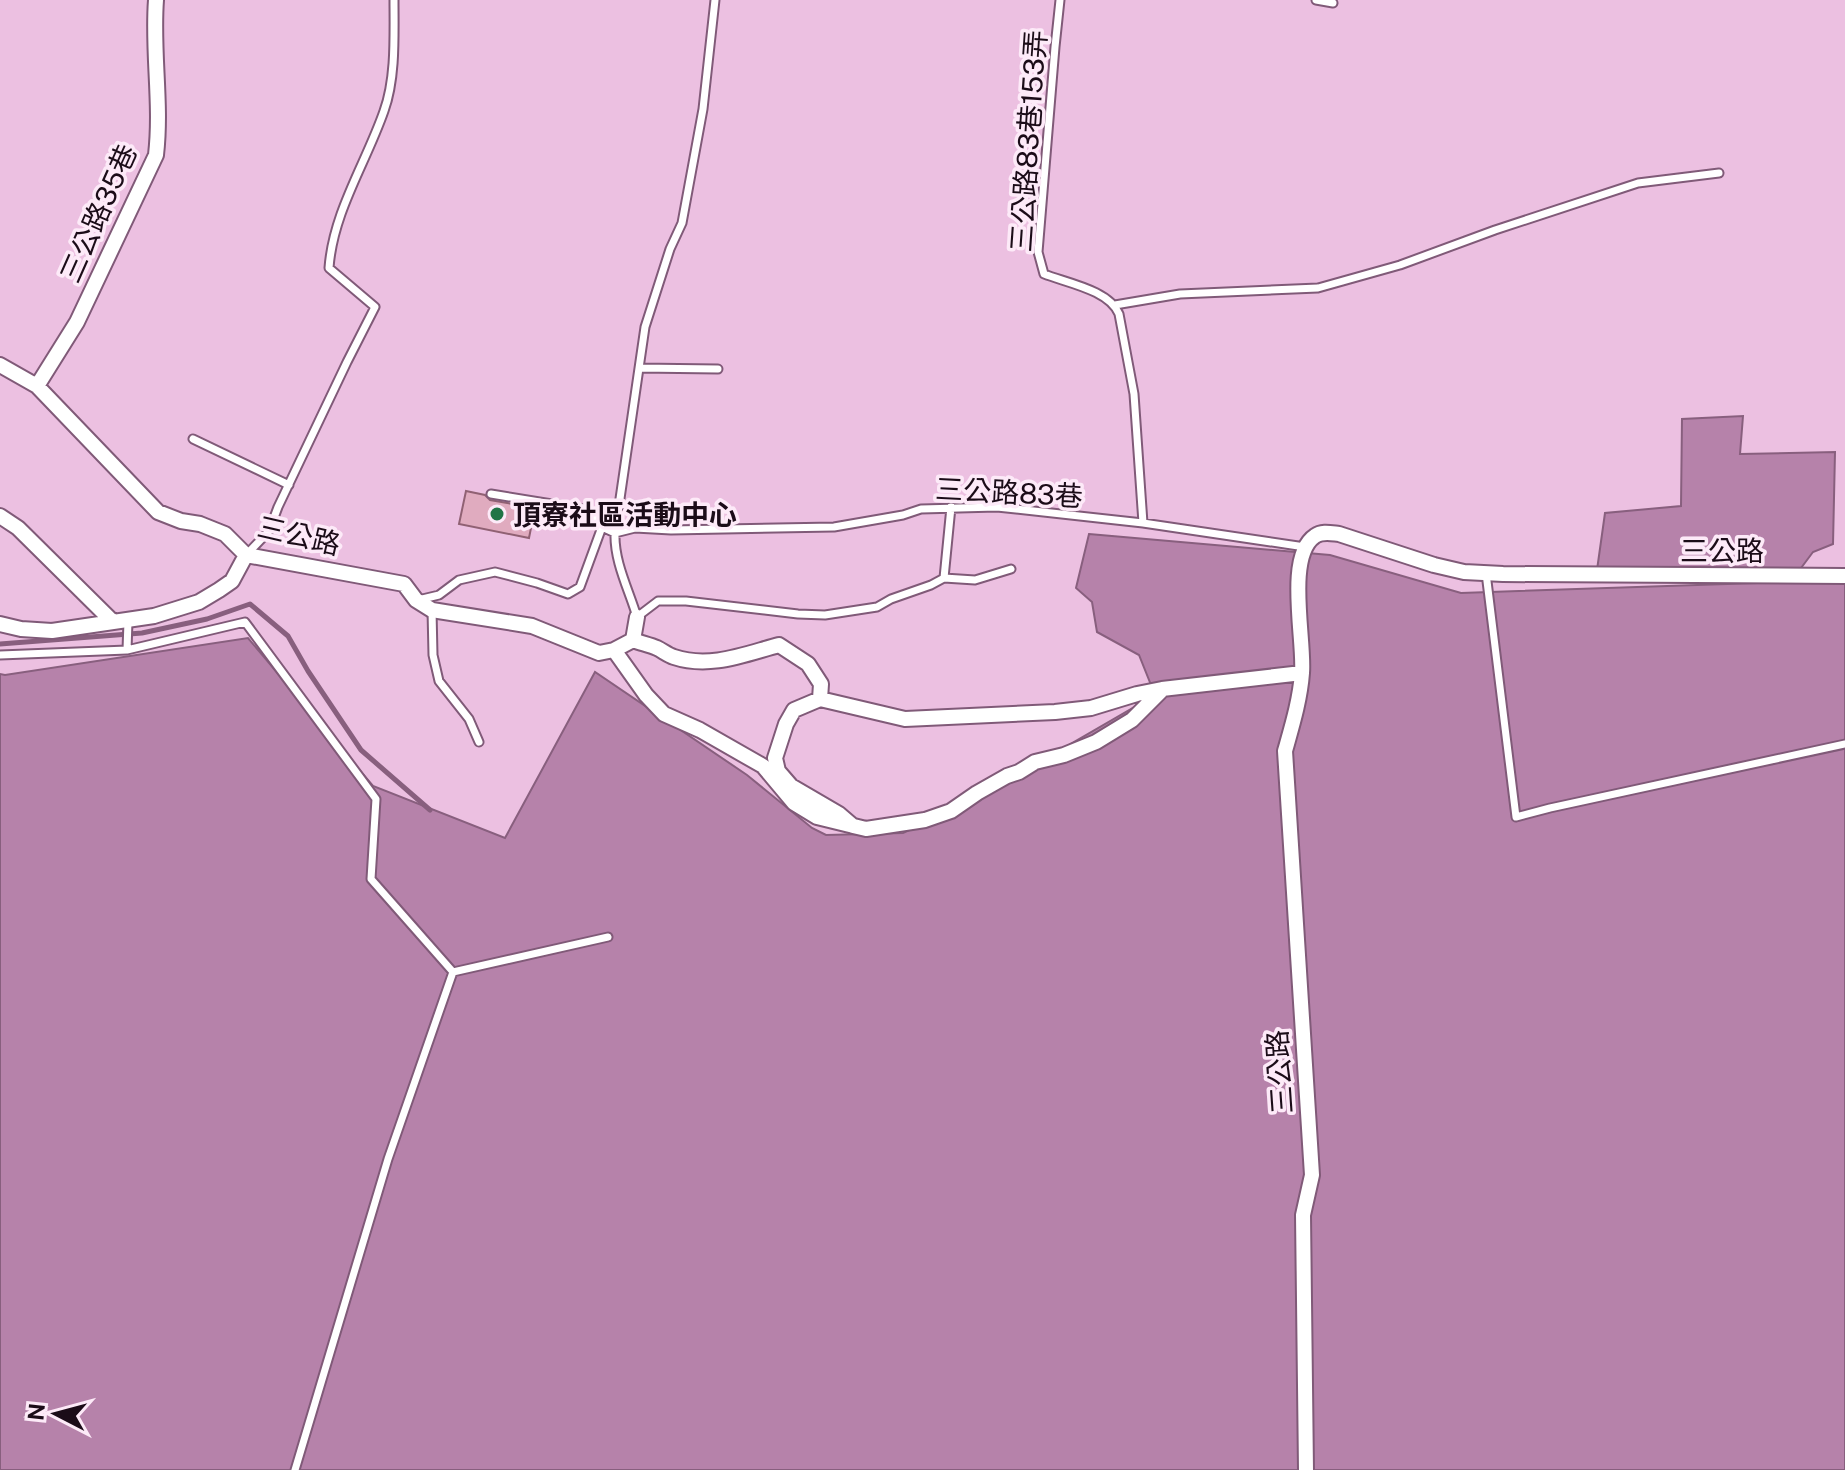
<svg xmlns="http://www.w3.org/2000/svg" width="1845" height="1470" font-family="'Public Sans','Noto Sans TC',sans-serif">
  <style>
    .water { fill: #b682aa; stroke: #885f7e; stroke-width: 2 }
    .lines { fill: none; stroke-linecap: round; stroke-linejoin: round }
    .stream { stroke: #885f7e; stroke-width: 5 }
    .building { fill: #e0abbf; stroke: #906173; stroke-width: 2 }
    .lane-casing { stroke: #805a78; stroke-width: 11 }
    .street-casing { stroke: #805a78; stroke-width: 18 }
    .lane { stroke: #fff; stroke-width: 7 }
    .street { stroke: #fff; stroke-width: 14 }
    .poi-dot { fill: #217446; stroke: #fdeaf8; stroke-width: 3 }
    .labels { text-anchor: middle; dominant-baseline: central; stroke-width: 7; stroke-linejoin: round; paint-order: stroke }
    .street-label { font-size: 28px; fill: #1b0c18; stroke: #fdeaf8 }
    .poi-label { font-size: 28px; font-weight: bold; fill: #1b0c18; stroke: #fdeaf8; text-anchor: start }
  </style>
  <rect width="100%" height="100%" fill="#ecc0e1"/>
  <path class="water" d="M1743 416 1740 454 1835 452 1833 544 1813 552 1798 572 1596 577 1605 513 1681 506 1682 419Z
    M1089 534 1330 555 1461 593 1845 580V1470H0V674L5 675 248 638 373 786 505 838 595 672 747 775 812 828 826 835 903 833 967 804 1155 695 1139 655 1097 632 1092 602 1076 588Z"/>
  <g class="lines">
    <path class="stream" d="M0 644 142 633 207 619 250 604 288 636 308 671 361 750 430 810"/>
  </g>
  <path class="building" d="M466 491 485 495 490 500 535 508 529 538 459 524Z"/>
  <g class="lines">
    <g class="lane-casing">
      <path id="lane" d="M715 0 703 109 682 223 670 249 645 327 615 533C614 562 629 590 637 617L658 601H686L798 614 825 615 877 607 891 599 931 585 944 578 975 580 1011 569
        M1060 0 1055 47 1038 252 1044 274C1067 283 1109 290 1119 314L1134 394 1143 523
        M1316 0 1333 3
        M1115 305 1180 294 1318 288 1400 265 1495 230 1638 183 1719 173
        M639 368 718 369
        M193 439 289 485
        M491 494 589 510 602 527 615 533 635 528 671 530 834 527 903 515 921 509 997 507 1143 523 1305 547
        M248 553 269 531 278 507 347 362 375 307 329 268C333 212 366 163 384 111 396 78 394 35 394 0
        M1486 573 1516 817 1550 808 1845 744
        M944 578 951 507
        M418 600 439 595 459 580 495 572 537 583 568 594 580 587 602 527
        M432 610 433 655 439 681 469 719 479 742
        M127 650 128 621
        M0 655 127 650 245 622 376 799 371 879 453 972 608 937
        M295 1470 388 1159 453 972"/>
    </g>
    <g class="street-casing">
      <path id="street" d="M0 365 37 386 158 512 181 521 200 524 225 534 246 555 404 584 416 600 432 610 532 626 599 653 614 650 633 640 637 617
        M37 386 77 322 156 155C162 103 152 52 156 0
        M0 516 18 528 112 621
        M0 624 21 629 52 631 154 616 199 602 219 590 232 581 246 555
        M633 640C641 643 650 645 657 648 663 651 668 655 674 657 710 669 745 654 779 645L808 664 821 684 820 699
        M614 650 646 695 664 714 700 730 763 766 794 803 817 817 866 829 925 820 951 811 977 793 1007 776 1019 772 1035 762 1064 755 1096 742 1132 720 1161 691
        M866 829 853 826 839 814 791 786 778 771 775 758 786 724 794 710 820 699 905 719 1055 712 1091 708 1137 694 1162 689 1302 673
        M1306 1470 1303 1215 1312 1175 1285 751C1292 726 1300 700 1302 673 1305 641 1285 556 1315 536 1322 531 1330 533 1339 534L1434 565 1464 572 1503 574 1845 576"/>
    </g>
    <use href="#lane" class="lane"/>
    <use href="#street" class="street"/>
  </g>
  <circle class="poi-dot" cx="497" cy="514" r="8"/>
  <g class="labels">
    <g class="street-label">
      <text transform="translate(1028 141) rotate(-86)">三公路83巷153弄</text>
      <text transform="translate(98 213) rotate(-66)">三公路35巷</text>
      <text transform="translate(1009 492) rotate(3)">三公路83巷</text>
      <text transform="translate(299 535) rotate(13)">三公路</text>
      <text x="1722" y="550">三公路</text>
      <text transform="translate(1279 1072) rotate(-94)">三公路</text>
    </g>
    <g class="poi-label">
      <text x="513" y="514">頂寮社區活動中心</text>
    </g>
  </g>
  <g transform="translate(56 1414) rotate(276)" stroke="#fdeaf8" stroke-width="6" paint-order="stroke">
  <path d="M0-6L14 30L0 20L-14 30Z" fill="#1b0c18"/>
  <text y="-12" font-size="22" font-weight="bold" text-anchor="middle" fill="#1b0c18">N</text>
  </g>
</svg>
